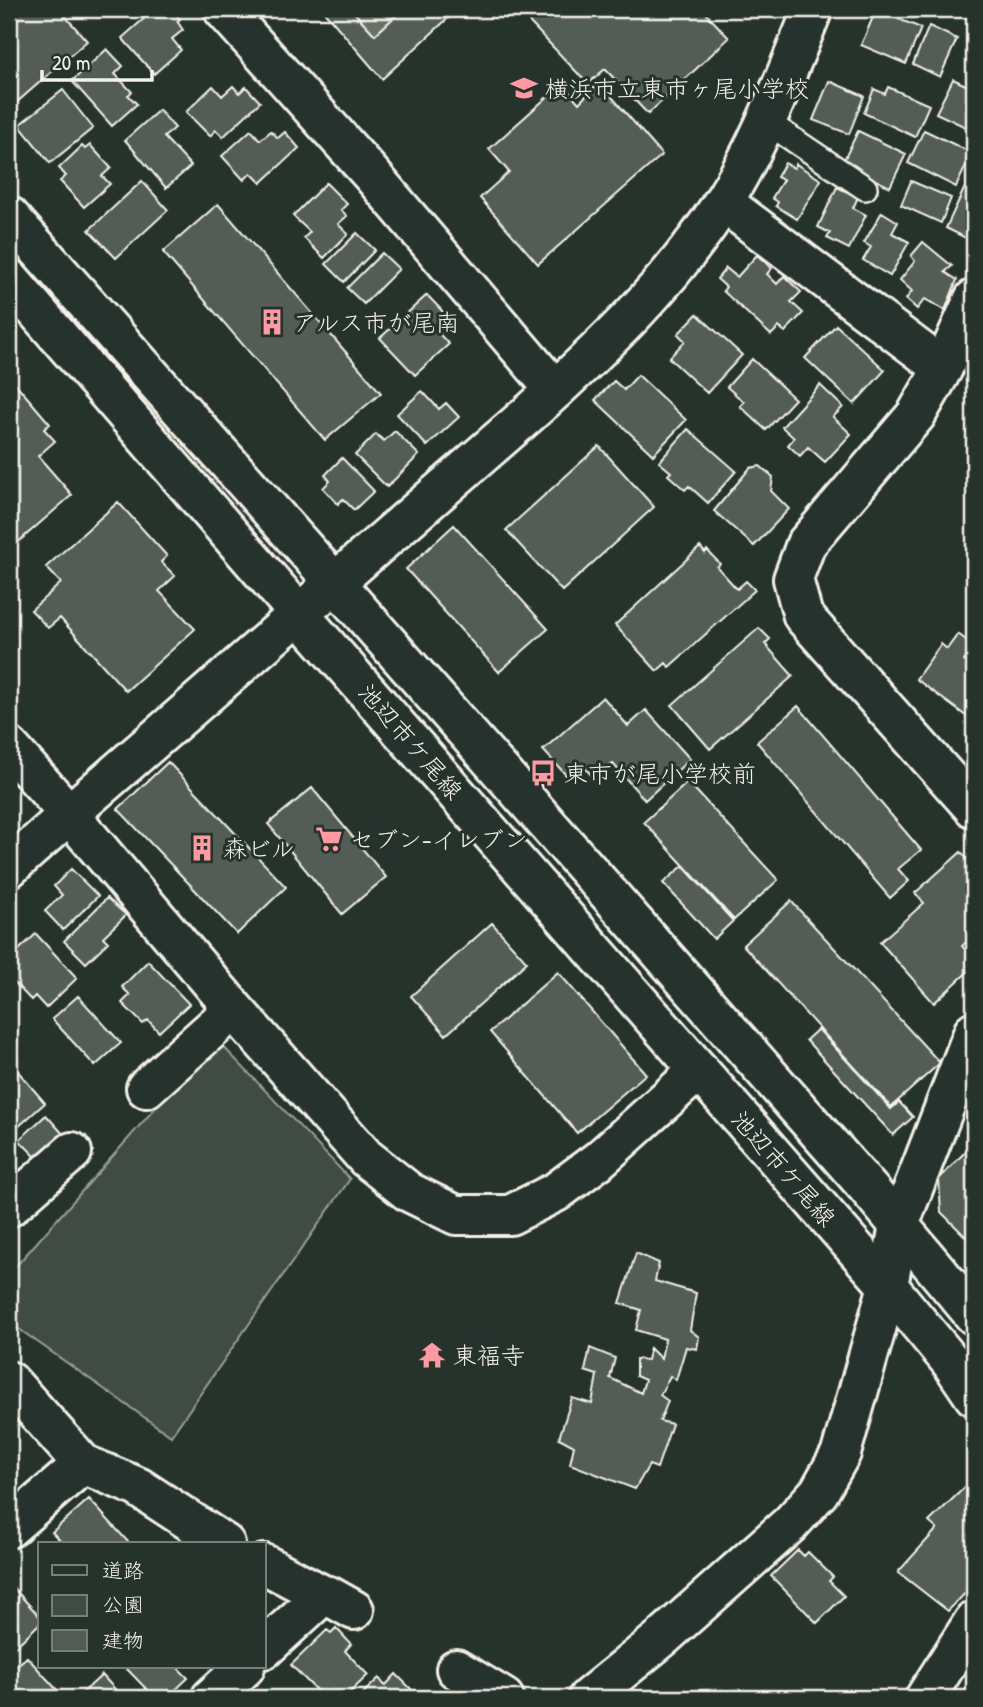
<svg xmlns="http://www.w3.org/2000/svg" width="983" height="1707" font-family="'Patrick Hand','Klee One',sans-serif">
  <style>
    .green { fill: #414b45; stroke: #9a9e96; stroke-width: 2 }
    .water { fill: #676f68; stroke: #9fa39b; stroke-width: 2 }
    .building { fill: #525c55; stroke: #f4f1e8; stroke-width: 2 }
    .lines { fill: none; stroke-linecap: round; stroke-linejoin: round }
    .service-casing { stroke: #f4f1e8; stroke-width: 28 }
    .minor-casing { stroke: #f4f1e8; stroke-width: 44 }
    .tertiary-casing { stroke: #f4f1e8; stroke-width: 44 }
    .service { stroke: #26332d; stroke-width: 23 }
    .minor { stroke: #26332d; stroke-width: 38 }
    .tertiary { stroke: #26332d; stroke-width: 38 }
    .labels { text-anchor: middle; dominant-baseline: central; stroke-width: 6; stroke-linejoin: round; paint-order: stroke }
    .poi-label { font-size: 24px; fill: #f4f1e8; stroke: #26332d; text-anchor: start }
    .street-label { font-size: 24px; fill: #f4f1e8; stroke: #26332d }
  </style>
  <rect width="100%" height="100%" fill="#26332d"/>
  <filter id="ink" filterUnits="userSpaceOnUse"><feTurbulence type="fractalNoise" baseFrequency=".0143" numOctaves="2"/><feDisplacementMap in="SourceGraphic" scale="14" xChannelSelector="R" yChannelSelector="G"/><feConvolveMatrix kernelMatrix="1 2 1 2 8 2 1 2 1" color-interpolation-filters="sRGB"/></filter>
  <g filter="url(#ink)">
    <path class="green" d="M216 1039 350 1179 171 1436 9 1322V1274Z"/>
    <path class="water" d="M351 9H403L375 35Z"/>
    <path class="building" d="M9 9H59L87 41 16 103 9 95Z
      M155 9H172L180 19 177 21 183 30 172 39 181 50 154 74 122 38Z
      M322 9H351L375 35 403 9H458L382 79Z
      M517 9H702L729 38 648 114 605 69 588 84Z
      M876 10 921 28 906 64 861 45Z
      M929 26 957 39 940 77 913 64Z
      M107 49 123 66 115 74 132 92 128 95 137 104 112 126 72 81Z
      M953 79 974 89V131L936 113Z
      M829 81 864 96 849 134 813 120Z
      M599 82 662 155 538 264 480 198 509 172 489 149 562 84 579 103Z
      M213 86 222 96 233 86 239 93 246 87 260 102 223 137 216 130 210 136 186 112Z
      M888 87 929 105 915 137 864 113 874 89 885 94Z
      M63 90 93 128 50 163 19 125Z
      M159 110 175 128 164 137 191 166 166 188 125 140Z
      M251 130 260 140 271 131 278 138 285 132 299 148 261 183 251 173 244 180 222 156Z
      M924 130 972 153 956 187 908 163Z
      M858 131 906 154 890 187 842 164Z
      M90 145 111 168 102 176 110 184 84 207 60 181 66 176 59 168 82 146 85 149Z
      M785 163 794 168 796 164 821 180 797 219 776 206 778 202 772 198 783 180 777 177Z
      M142 181 168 210 116 258 89 230Z
      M911 181 951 198 941 223 901 205Z
      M326 183 347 204 341 210 347 216 338 224 348 234 324 258 304 238 310 232 293 216Z
      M837 187 858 197 853 208 866 215 849 249 827 238 830 233 818 227Z
      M965 187 974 191V236L972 241 946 228Z
      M218 204 381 393 325 440 163 252Z
      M882 212 898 222 892 233 909 242 890 276 863 260 871 247 864 243Z
      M357 233 375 250 344 282 326 264Z
      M923 242 952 266 945 272 957 280 945 310 925 299 917 309 906 299 912 291 900 280 915 261 911 256Z
      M382 253 399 269 364 304 347 288Z
      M757 255 772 268 767 274 777 284 784 276 801 292 791 302 803 313 785 332 779 327 771 335 723 291 726 287 717 279 726 268 737 277Z
      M427 295 448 317 440 325 444 329 439 334 449 344 415 375 380 338Z
      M697 314 742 355 707 393 669 358 685 341 678 334Z
      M836 325 885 370 854 404 805 358Z
      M752 359 795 399 766 430 740 406 744 402 727 387Z
      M638 375 686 420 653 455 595 400 614 381 624 390Z
      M9 376 50 424 44 429 55 441 38 456 72 495 9 550Z
      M820 385 843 407 833 417 851 434 825 462 808 447 800 456 788 445 794 438 782 427Z
      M422 391 439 409 446 403 459 417 427 446 397 414Z
      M688 429 736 471 708 503 689 486 685 490 668 475 671 472 659 462Z
      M395 431 419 455 387 487 355 455 376 434 384 441Z
      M599 446 654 507 562 591 506 530Z
      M342 458 374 491 354 510 343 499 338 504 323 488 330 481 325 475Z
      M760 466 773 477 771 491 789 509 754 546 714 511 750 468Z
      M118 502 167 556 161 562 175 576 159 591 195 629 126 691 60 618 48 628 31 610 61 583 46 567Z
      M454 525 548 629 499 672 406 569Z
      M700 547 705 553 707 550 720 564 717 567 737 589 746 581 755 590 669 667 666 663 657 671 615 625Z
      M759 628 770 639 765 644 793 676 710 749 672 705Z
      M958 634 974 646 964 661 974 668V722L916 679 941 644 947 649Z
      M603 697 628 726 646 710 690 759 645 800 613 764 595 779 581 764 567 776 543 750Z
      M798 706 921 850 898 869 909 881 890 898 757 742Z
      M168 762 286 887 237 934 118 809Z
      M688 782 778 880 734 920 644 822Z
      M312 788 386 877 342 914 268 824Z
      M961 852 974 866V935L962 946 974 960V966L934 1003 880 942 924 903 915 893Z
      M683 866 733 921 714 939 663 883Z
      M71 869 98 896 63 930 45 911 62 895 54 886Z
      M107 898 126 915 103 937 108 942 86 963 64 941Z
      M791 901 940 1063 891 1107 743 945Z
      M492 923 527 962 446 1035 411 996Z
      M36 934 77 978 46 1008 35 996 31 1000 9 977V973L12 971 9 968V959Z
      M148 961 189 1004 159 1032 148 1020 143 1024 122 1003 130 995 122 987Z
      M558 972 646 1074 577 1133 490 1032Z
      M78 996 121 1043 95 1066 52 1019Z
      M818 1029 891 1109 899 1102 913 1117 893 1135 806 1040Z
      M9 1061 45 1103 9 1135Z
      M46 1115 64 1135 38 1159 19 1140Z
      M974 1136V1245L941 1212 939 1179 970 1147 967 1144Z
      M636 1253 659 1263 655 1281 696 1293 690 1330 699 1337 697 1349 686 1347 676 1380 670 1376 660 1395 668 1401 660 1421 672 1424 657 1468 649 1465 635 1489 570 1464 574 1446 559 1438 572 1398 592 1404 597 1375 585 1371 590 1348 615 1358 610 1378 641 1393 645 1380 636 1376V1359L647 1360 650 1348 661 1359 665 1339 636 1330 641 1310 620 1303Z
      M967 1485 974 1492V1553L969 1558 974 1563V1584L948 1611 898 1572 937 1529 929 1522Z
      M89 1499 129 1543 127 1544H63L52 1532Z
      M798 1550 804 1556 808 1552 833 1577 829 1581 844 1596 817 1623 771 1576Z
      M9 1583 40 1617V1623L11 1651 9 1649Z
      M336 1628 351 1644 345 1651 368 1675 344 1698H324L291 1665 327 1630 331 1633Z
      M27 1657 58 1691 50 1698H9V1672Z
      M125 1667H177L188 1678 167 1698H155Z
      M396 1674 420 1698H358L379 1678 385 1686Z
      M102 1675 123 1698H77Z"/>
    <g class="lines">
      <g class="service-casing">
        <path id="service" d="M767 122 865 188"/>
      </g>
      <g class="minor-casing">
        <path id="minor" d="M223 9 371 174 555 390
          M723 202 943 368
          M974 299 943 368 916 415 806 544 793 579 803 616 974 808
          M9 747 69 814 234 1009 366 1158 409 1192 456 1215H510L556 1192 599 1160 699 1070
          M146 1088 234 1009
          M9 1207 72 1152
          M9 1381 83 1464 138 1487 225 1544
          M9 1528 83 1464
          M264 1564 323 1595 329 1596 354 1610
          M264 1649 323 1595
          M456 1669 504 1698
          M211 1698 245 1667
          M588 1698 663 1637 790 1524 819 1492 841 1453 888 1286 899 1225 974 1031
          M925 1698 974 1621"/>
      </g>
      <g class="tertiary-casing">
        <path id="tertiary" d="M9 216 335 583 868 1188 974 1315
          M9 279 299 614 888 1286 951 1362 974 1396
          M9 868 69 814 532 411C603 347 671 283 723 202 761 142 786 75 813 9"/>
      </g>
      <use href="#service" class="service"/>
      <use href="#minor" class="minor"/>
      <use href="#tertiary" class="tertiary"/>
    </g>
  </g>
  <defs>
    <g id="school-bare" transform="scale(2.1)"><path d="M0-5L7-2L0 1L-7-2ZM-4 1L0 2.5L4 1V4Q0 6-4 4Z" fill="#ff9aa2" stroke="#26332d" stroke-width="2.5" paint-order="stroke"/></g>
    <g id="building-bare" transform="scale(2.1)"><path d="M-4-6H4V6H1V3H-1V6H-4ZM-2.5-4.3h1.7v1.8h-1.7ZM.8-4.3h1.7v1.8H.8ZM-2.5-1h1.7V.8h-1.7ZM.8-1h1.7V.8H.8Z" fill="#ff9aa2" stroke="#26332d" stroke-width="2.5" paint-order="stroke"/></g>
    <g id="bus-bare" transform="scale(2.1)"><path d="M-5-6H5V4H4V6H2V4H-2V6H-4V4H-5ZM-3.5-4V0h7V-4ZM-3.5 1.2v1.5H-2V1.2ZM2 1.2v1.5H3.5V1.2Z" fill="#ff9aa2" stroke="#26332d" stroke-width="2.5" paint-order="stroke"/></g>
    <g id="supermarket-bare" transform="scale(2.1)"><path d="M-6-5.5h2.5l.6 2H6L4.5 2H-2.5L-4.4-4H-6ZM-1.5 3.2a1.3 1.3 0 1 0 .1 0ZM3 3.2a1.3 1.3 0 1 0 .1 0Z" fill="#ff9aa2" stroke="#26332d" stroke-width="2.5" paint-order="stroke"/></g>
    <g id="temple-bare" transform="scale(2.1)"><path d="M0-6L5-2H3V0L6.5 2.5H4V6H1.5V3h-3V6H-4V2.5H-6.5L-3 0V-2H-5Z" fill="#ff9aa2" stroke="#26332d" stroke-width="2.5" paint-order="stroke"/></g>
  </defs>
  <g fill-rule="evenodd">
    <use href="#school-bare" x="524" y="88"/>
    <use href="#building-bare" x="272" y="322"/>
    <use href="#bus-bare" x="543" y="773"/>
    <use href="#supermarket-bare" x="329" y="839"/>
    <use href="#building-bare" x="202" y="848"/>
    <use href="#temple-bare" x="432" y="1355"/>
  </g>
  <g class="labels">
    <g class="poi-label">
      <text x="545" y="88">横浜市立東市ヶ尾小学校</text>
      <text x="293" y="322">アルス市が尾南</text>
      <text x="564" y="773">東市が尾小学校前</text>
      <text x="350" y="839">セブン-イレブン</text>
      <text x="223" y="848">森ビル</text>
      <text x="453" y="1355">東福寺</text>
    </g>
    <g class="street-label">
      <text transform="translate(411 741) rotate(49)">池辺市ケ尾線</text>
      <text transform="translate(784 1168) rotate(49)">池辺市ケ尾線</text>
    </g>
  </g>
  <rect width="983" height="1707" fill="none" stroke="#26332d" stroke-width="35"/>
  <rect x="18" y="18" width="948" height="1672" fill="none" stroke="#f4f1e8" stroke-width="2.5" filter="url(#ink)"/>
  <rect x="38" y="1542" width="228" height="126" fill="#26332d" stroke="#787f78" stroke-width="2"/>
  <rect x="52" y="1565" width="35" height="10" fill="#26332d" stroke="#787f78" stroke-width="2"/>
  <text x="102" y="1578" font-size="21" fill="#f4f1e8">道路</text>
  <rect x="52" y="1595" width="35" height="21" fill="#414b45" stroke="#787f78" stroke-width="2"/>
  <text x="102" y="1612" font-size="21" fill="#f4f1e8">公園</text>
  <rect x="52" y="1630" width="35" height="21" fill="#525c55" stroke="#787f78" stroke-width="2"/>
  <text x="102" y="1648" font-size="21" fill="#f4f1e8">建物</text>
  <path d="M42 70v10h110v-10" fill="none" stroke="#f4f1e8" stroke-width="3.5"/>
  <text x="52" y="70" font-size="21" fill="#f4f1e8" stroke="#26332d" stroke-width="5" paint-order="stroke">20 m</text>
</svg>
